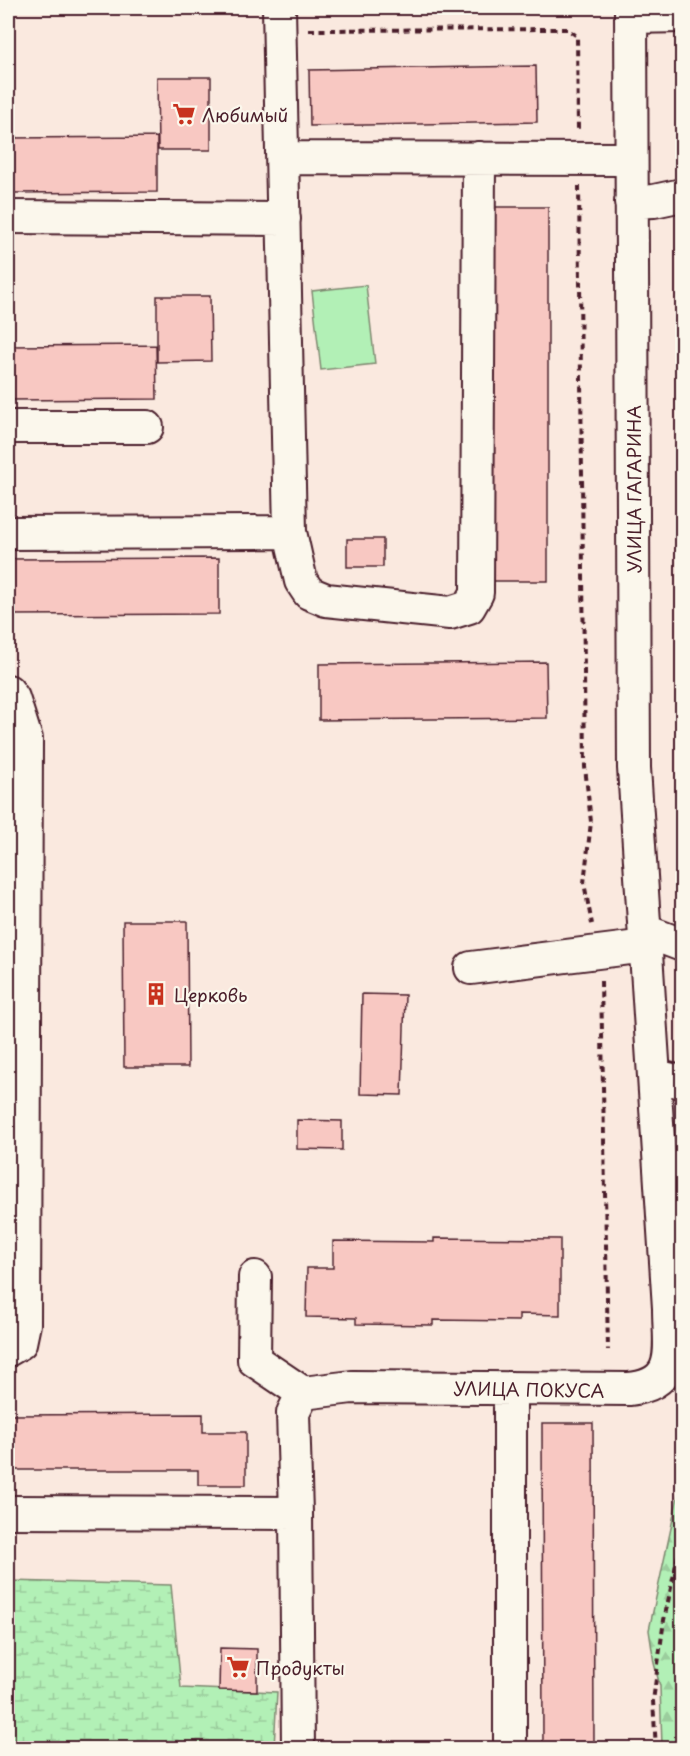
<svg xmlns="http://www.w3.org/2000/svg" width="690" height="1756" font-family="'Playpen Sans',sans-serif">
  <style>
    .grass { fill: #b2f0b6; stroke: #7e8870; stroke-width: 1.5 }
    .forest { fill: url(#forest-firs); stroke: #7e8870; stroke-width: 1.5 }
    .wetland { fill: url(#wetland-marsh); stroke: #7e8870; stroke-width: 1.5 }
    .building { fill: #f8c8c2; stroke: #4a1f2b; stroke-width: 1.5 }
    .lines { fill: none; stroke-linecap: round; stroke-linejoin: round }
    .minor-casing { stroke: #4a1f2b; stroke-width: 36 }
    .path { stroke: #4a1f2b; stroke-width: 4; stroke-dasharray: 6 4.5; stroke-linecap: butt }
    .minor { stroke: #fbf7ec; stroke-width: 32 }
    .labels { text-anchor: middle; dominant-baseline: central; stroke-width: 4.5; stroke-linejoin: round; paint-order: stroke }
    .poi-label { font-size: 18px; fill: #4a1f2b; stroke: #fbf7ec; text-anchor: start }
    .street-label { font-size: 18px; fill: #4a1f2b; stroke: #fbf7ec }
  </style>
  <defs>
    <pattern id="forest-firs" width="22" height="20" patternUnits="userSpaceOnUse" patternTransform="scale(1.5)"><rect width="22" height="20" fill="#b2f0b6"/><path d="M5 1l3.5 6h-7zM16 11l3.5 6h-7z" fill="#9bcd9d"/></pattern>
    <pattern id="wetland-marsh" width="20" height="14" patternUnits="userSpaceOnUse" patternTransform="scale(1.5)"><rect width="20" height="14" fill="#b2f0b6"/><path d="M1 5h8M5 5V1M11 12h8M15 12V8" fill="none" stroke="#9bcd9d"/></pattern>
  </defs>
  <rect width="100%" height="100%" fill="#fae9df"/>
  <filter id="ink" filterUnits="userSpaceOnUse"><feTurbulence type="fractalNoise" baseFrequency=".0167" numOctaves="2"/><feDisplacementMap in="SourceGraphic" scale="12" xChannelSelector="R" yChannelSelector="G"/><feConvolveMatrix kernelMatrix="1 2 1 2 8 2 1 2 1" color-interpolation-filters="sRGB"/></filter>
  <g filter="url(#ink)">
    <path class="grass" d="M366 285 375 364 321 370 312 291Z"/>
    <path class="forest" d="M682 1477V1748H664L662 1746 660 1686 654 1663 649 1630Z"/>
    <path class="wetland" d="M8 1581 171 1585 181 1688 277 1692 274 1748H8Z"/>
    <path class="building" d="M536 66 537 122 310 126 309 70Z
      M157 77H211V150H158Z
      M157 137V192L8 193V138Z
      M492 207H548V581H493Z
      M157 296H210L211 361 157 362Z
      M156 345 157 399 8 400V346Z
      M347 539H383V567H347Z
      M219 558V614L8 615V559Z
      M546 662 547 718 319 720V664Z
      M123 921H187L188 1067H124Z
      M362 994 405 995 402 1095 360 1094Z
      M297 1120 342 1121V1150L297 1149Z
      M434 1238 560 1239V1315L519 1314V1321L433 1320V1325L356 1324V1318L306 1317 307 1268H333V1241L434 1242Z
      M203 1414V1432H246V1485H198V1470H8V1415Z
      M542 1423H593L594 1748H543Z
      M220 1648 257 1649V1691L219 1690Z"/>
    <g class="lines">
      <g class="minor-casing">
        <path id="minor" d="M279 8 290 532 301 581 309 593 326 600 450 613 469 607 477 593 479 158
          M631 17 682 16
          M283 158 631 159
          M631 202 654 201 682 195
          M8 217 284 219
          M8 427H147
          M8 533 290 532
          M8 691 13 698 26 739 24 1324 20 1343 8 1350
          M645 931 682 945
          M471 968 646 946
          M655 1076 682 1082
          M255 1277 254 1360 303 1393
          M510 1388V1748
          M8 1512 296 1513
          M298 1748 296 1513 293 1413 303 1393 352 1387 629 1389C680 1384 669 1349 669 1308L634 768 631 8"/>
      </g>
      <path class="path" d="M309 30 567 29 577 36 578 130
        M579 186 585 767 591 822 584 883 592 924
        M601 981 608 1350
        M656 1748 653 1701 664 1620 682 1537"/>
      <use href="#minor" class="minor"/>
    </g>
  </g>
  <defs>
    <g id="supermarket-bare" transform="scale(1.8)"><path d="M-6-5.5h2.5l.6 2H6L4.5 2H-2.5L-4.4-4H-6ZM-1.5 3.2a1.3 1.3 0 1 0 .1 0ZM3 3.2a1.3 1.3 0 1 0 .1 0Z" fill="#c8321e" stroke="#fbf7ec" stroke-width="2.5" paint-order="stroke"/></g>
    <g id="building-bare" transform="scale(1.8)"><path d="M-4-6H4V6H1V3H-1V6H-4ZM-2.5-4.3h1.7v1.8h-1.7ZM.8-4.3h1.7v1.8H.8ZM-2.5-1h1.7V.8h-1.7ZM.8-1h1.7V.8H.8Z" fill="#c8321e" stroke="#fbf7ec" stroke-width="2.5" paint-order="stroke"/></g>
  </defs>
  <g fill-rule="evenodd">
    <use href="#supermarket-bare" x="184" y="114"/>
    <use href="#building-bare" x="156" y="994"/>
    <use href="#supermarket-bare" x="238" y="1667"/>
  </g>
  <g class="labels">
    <g class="poi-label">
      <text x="202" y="114">Любимый</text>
      <text x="174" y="994">Церковь</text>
      <text x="256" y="1667">Продукты</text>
    </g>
    <g class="street-label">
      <text transform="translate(633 489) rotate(-90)">УЛИЦА ГАГАРИНА</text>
      <text transform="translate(529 1389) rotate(1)">УЛИЦА ПОКУСА</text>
    </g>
  </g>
  <rect width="690" height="1756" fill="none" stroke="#fbf7ec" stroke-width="30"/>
  <rect x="15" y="15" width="660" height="1726" fill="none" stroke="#4a1f2b" stroke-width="2" filter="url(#ink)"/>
</svg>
